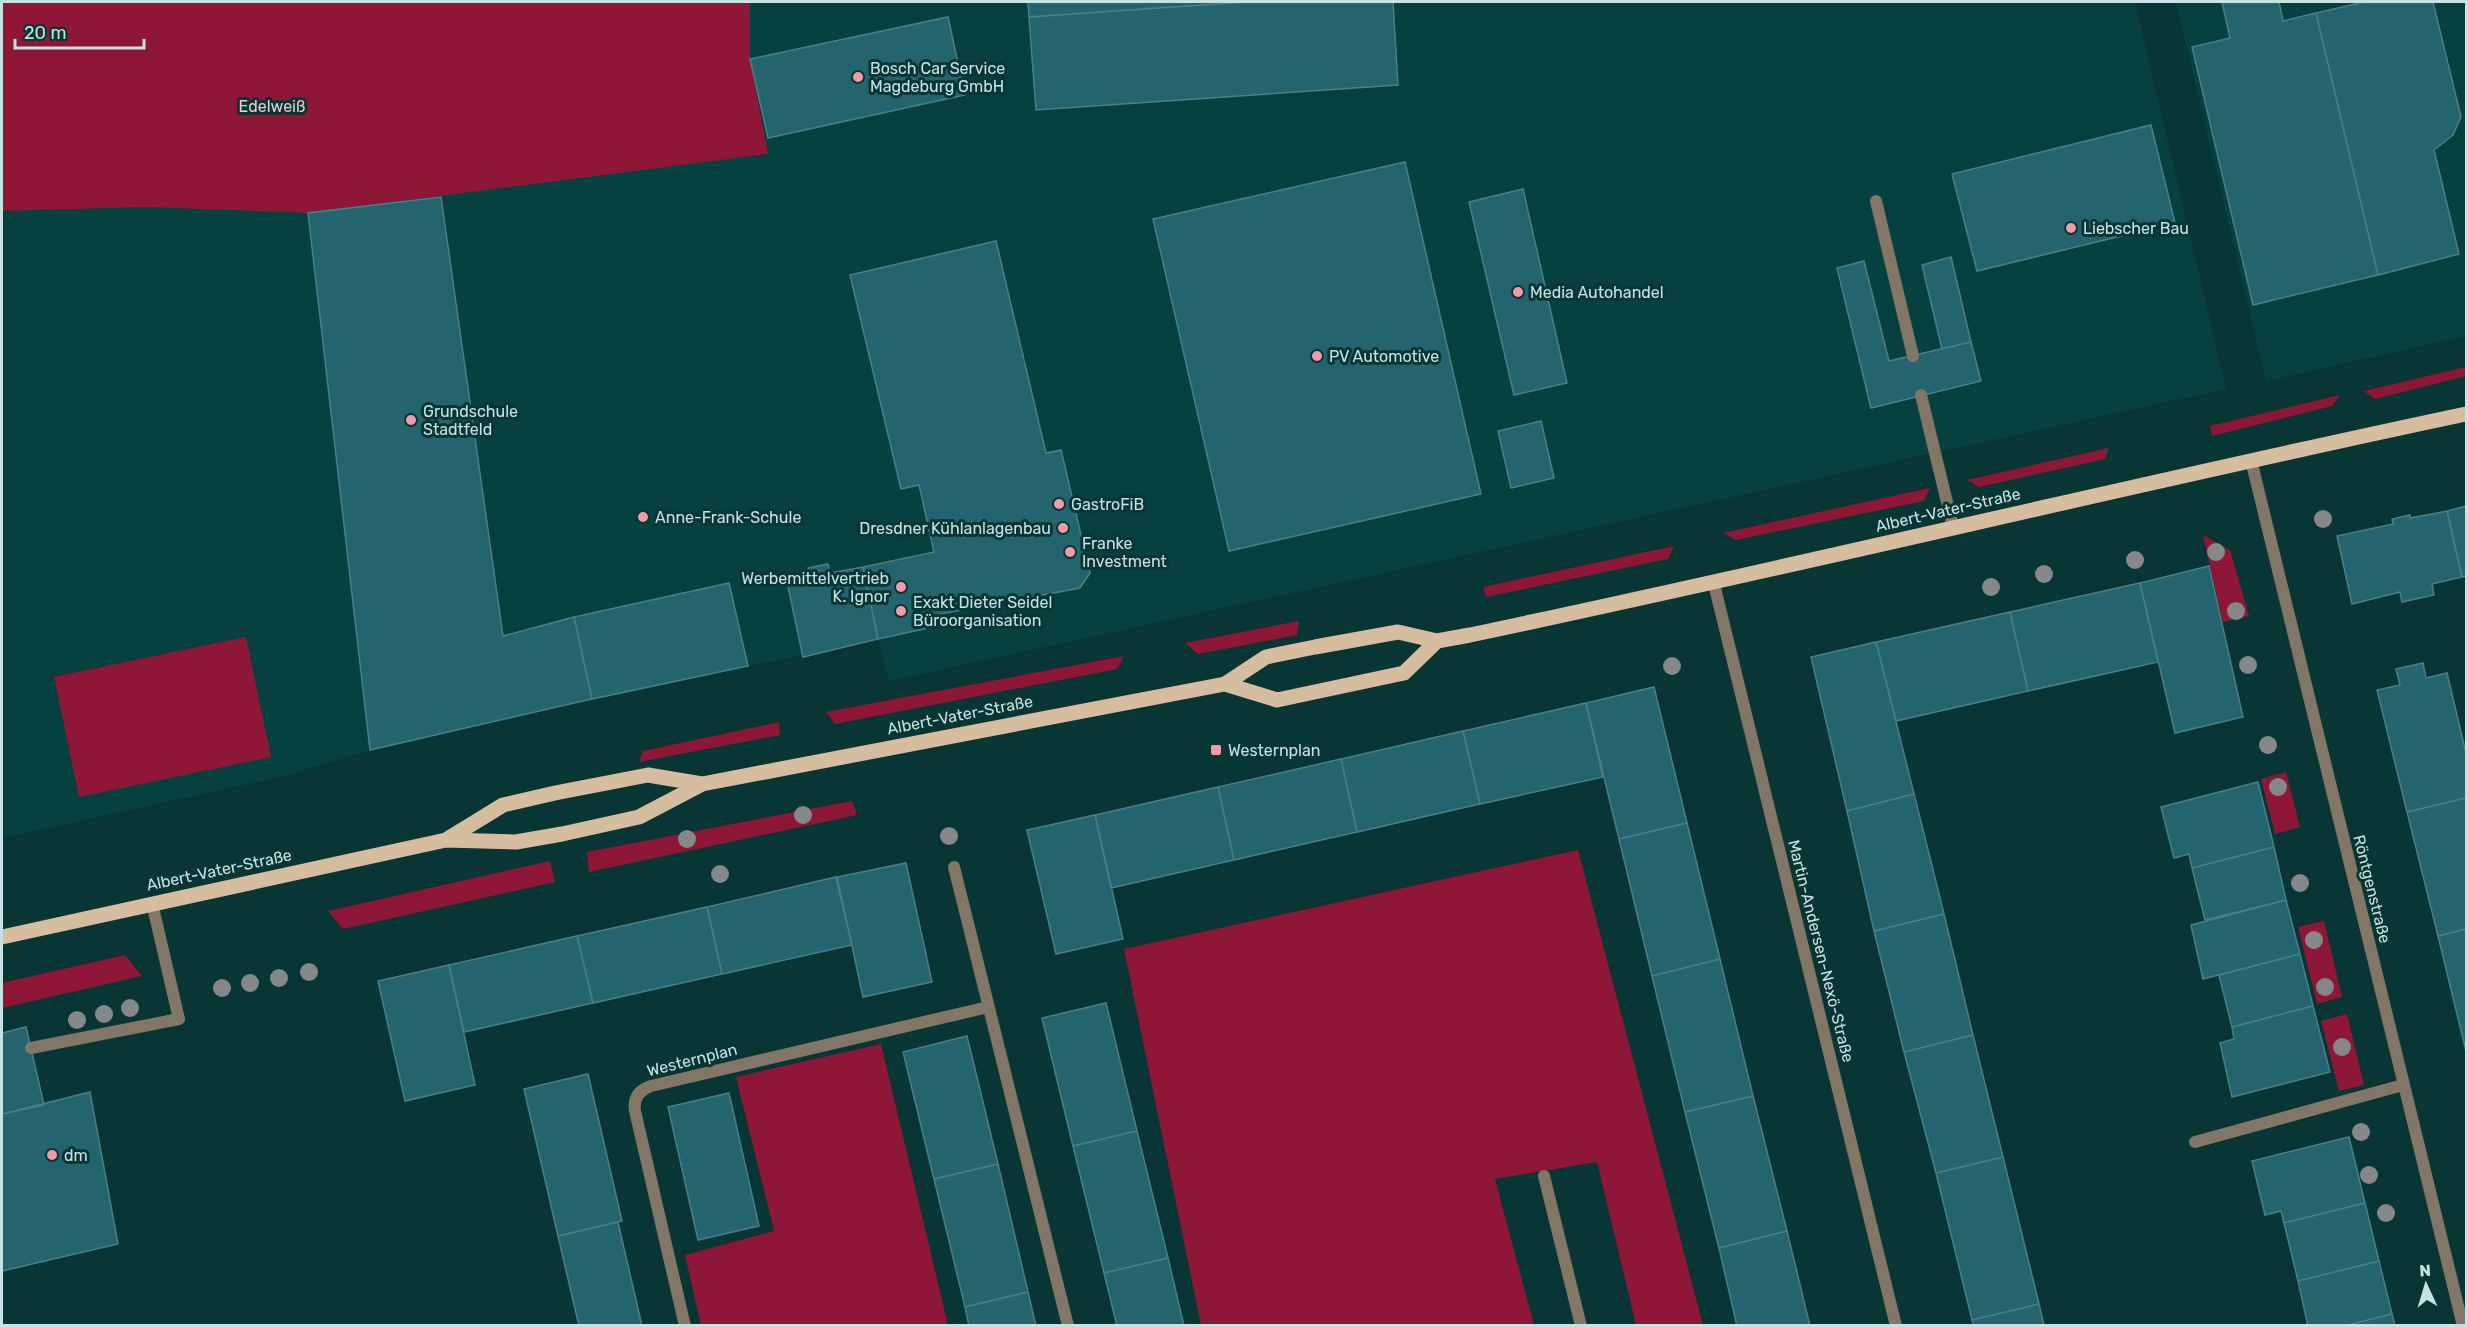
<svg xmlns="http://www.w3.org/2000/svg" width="2468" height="1327" font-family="Rubik,sans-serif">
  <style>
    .built { fill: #07413f }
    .green { fill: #8e1737 }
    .building { fill: #24646f; stroke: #4a7f8a; stroke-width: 1.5 }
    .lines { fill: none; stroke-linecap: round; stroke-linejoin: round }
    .lane { stroke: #827667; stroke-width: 12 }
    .street { stroke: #827667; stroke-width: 12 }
    .primary { stroke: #d6bd9f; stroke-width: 15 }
    .tree { fill: #858788 }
    .poi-dot { fill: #f49aa5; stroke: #083635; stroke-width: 2 }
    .labels { text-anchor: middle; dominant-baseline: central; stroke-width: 6; stroke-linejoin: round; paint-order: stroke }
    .poi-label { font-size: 16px; fill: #c7e3e1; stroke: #083635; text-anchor: start }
    .park-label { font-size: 16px; fill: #ecc9cc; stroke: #083635 }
    .street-label { font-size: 16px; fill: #c7e3e1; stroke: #083635 }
  </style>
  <rect width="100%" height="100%" fill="#083635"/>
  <path class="built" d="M750 2H2135L2226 389 889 681 878 639 592 699 370 750 284 776 2 838V211L148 207 767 155 750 59Z
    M2176 2H2466V336L2266 381Z"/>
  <path class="green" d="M2 2H750V59L768 154 308 213 148 207 2 211Z
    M2466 367V376L2375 399 2364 391Z
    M2340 395 2332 406 2212 436 2210 426Z
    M2109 448 2105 459 1979 487 1967 480Z
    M1930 488 1924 501 1736 540 1723 533Z
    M2203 535 2230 550 2249 616 2223 622Z
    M1674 546 1668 559 1486 597 1483 587Z
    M1299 621 1297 635 1198 654 1185 643Z
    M246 637 271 757 79 797 54 677Z
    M1124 656 1117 669 835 724 826 712Z
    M779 722 780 735 639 762 643 751Z
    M2286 772 2300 827 2275 834 2261 779Z
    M852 801 857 815 589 872 587 852Z
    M1578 850 1703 1325H1636L1597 1162 1495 1179 1534 1325H1201L1124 949Z
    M550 861 555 882 343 929 328 911Z
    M2324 921 2342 997 2317 1004 2298 927Z
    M125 955 142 976 2 1008V983Z
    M2347 1014 2364 1085 2339 1091 2321 1021Z
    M881 1044 948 1325H701L685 1255 774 1231 736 1077Z"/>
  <path class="building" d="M1028 2H1231V3L1029 17Z
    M1246 2H1393L1398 85 1036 110 1029 17Z
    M2222 2H2279L2283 21 2316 13 2378 275 2253 305 2192 47 2230 38Z
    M2364 2H2433L2461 117 2453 135 2434 150 2459 254 2378 275 2316 13Z
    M948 17 965 95 768 138 750 59Z
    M2151 125 2175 223 1977 271 1952 174Z
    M1405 162 1481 494 1229 551 1153 219Z
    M1523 189 1567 383 1514 395 1469 202Z
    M441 197 503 636 574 617 592 699 370 750 308 213Z
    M996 241 1046 453 1061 450 1090 573 1080 588 940 614 942 625 878 639 863 567 934 552 919 485 901 489 850 275Z
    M1951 257 1971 342 1942 349 1922 265Z
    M1864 261 1889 361 1971 342 1981 381 1871 408 1837 268Z
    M1541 421 1554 478 1511 488 1498 431Z
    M2466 506V576L2462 577 2447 511Z
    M2447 511 2462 577 2432 584 2434 595 2402 602 2400 592 2352 604 2337 536 2393 524 2392 519 2410 515V518Z
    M828 564 830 573 863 567 878 639 803 657 787 582 810 577 808 568Z
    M2209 566 2243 717 2175 733 2140 583Z
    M729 583 748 666 592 699 574 617Z
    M2140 583 2158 662 2028 691 2010 612Z
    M2010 612 2028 691 1896 721 1876 642Z
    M1876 642 1914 794 1847 811 1811 657Z
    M2423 663 2426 678 2447 673 2466 753V798L2407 812 2377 690 2400 685 2396 669Z
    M1654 687 1687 823 1619 839 1586 703Z
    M1586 703 1603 777 1480 804 1463 731Z
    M1463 731 1480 804 1357 832 1341 759Z
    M1341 759 1357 832 1234 860 1218 787Z
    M2258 782 2274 847 2192 868 2189 854 2174 858 2161 807Z
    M1218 787 1234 860 1111 888 1095 815Z
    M1914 794 1944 914 1874 931 1847 811Z
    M2466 798V929L2438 936 2407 812Z
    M1095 815 1123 939 1056 954 1027 830Z
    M1687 823 1720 959 1652 976 1619 839Z
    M2274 847 2286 900 2205 920 2192 868Z
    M906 863 932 982 863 997 837 877Z
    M836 877 852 945 722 974 707 907Z
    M2286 900 2300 954 2203 979 2191 925Z
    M707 907 722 974 593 1003 577 936Z
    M1944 914 1973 1035 1904 1052 1874 931Z
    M2466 929V1051L2438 936Z
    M577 936 593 1003 464 1032 449 965Z
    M2300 954 2313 1006 2232 1027 2219 975Z
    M1720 959 1753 1096 1685 1112 1652 976Z
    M449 965 475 1085 405 1101 378 981Z
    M1106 1003 1137 1131 1073 1146 1042 1018Z
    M2313 1006 2330 1072 2232 1097 2220 1043 2234 1039 2232 1027Z
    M26 1027 44 1105 2 1114V1033Z
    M1973 1035 2003 1157 1936 1173 1904 1052Z
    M967 1036 998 1164 934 1179 903 1052Z
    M588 1074 622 1221 558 1236 524 1089Z
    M90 1092 118 1244 2 1271V1114Z
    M729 1093 759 1226 698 1240 668 1107Z
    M1753 1096 1787 1231 1719 1248 1685 1112Z
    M1137 1131 1168 1258 1104 1273 1073 1146Z
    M2349 1137 2365 1203 2284 1223 2281 1211 2265 1215 2252 1161Z
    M2003 1157 2039 1304 1972 1320 1936 1173Z
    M998 1164 1028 1292 965 1307 934 1179Z
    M2365 1203 2379 1261 2298 1281 2284 1223Z
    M618 1222 642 1326H579L558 1236Z
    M1787 1231 1810 1326H1737L1719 1248Z
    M1168 1258 1184 1326H1117L1104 1273Z
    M2379 1261 2392 1314 2344 1326H2308L2298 1281Z
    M1028 1292 1036 1326H969L965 1307Z
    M2039 1304 2044 1326H1974L1972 1320Z
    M2392 1314 2395 1326H2344Z"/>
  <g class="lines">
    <path class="lane" d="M1876 201 1913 356
      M1921 395 1953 527
      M31 1048 179 1019 152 903
      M2195 1142 2403 1085
      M1544 1176 1581 1326"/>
    <path class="street" d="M2251 460 2463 1326
      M1714 584 1896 1326
      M954 867 1068 1326
      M685 1326 635 1111C633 1098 639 1090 651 1086L988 1007"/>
    <path class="primary" d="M1225 684 1277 700 1404 673 1437 641
      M446 840 503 805 555 793 648 775 702 784
      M2 937 446 840 516 842 562 834 639 817 702 784 1225 684 1266 657 1315 647 1398 632 1437 641 1470 635C1803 565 2134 484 2466 414"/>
  </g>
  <g class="tree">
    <circle cx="2323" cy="519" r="9"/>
    <circle cx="2216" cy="552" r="9"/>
    <circle cx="2135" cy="560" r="9"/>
    <circle cx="2044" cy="574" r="9"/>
    <circle cx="1991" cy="587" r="9"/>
    <circle cx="2236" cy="611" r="9"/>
    <circle cx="2248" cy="665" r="9"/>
    <circle cx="1672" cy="666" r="9"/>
    <circle cx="2268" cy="745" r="9"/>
    <circle cx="2278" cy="787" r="9"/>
    <circle cx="803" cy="815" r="9"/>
    <circle cx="949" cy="836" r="9"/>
    <circle cx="687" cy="839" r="9"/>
    <circle cx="720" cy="874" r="9"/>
    <circle cx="2300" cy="883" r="9"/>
    <circle cx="2314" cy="940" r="9"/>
    <circle cx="309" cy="972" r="9"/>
    <circle cx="279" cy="978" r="9"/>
    <circle cx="250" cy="983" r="9"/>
    <circle cx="2325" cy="987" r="9"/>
    <circle cx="222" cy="988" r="9"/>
    <circle cx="130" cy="1008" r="9"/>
    <circle cx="104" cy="1014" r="9"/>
    <circle cx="77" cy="1020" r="9"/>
    <circle cx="2342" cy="1047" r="9"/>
    <circle cx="2361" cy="1132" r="9"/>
    <circle cx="2369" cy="1175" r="9"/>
    <circle cx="2386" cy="1213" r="9"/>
  </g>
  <g class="poi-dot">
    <circle cx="858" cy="77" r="6"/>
    <circle cx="2071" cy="228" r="6"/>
    <circle cx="1518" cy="292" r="6"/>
    <circle cx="1317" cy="356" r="6"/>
    <circle cx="411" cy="420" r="6"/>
    <circle cx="1059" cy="504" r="6"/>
    <circle cx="643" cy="517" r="6"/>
    <circle cx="1063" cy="528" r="6"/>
    <circle cx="1070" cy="552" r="6"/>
    <circle cx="901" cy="587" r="6"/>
    <circle cx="901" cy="611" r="6"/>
    <rect x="1210" y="744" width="12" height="12" rx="3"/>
    <circle cx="52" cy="1155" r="6"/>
  </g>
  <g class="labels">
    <g class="poi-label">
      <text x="870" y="68">Bosch Car Service<tspan x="870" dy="18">Magdeburg GmbH</tspan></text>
      <text x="2083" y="228">Liebscher Bau</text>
      <text x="1530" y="292">Media Autohandel</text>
      <text x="1329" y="356">PV Automotive</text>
      <text x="423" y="411">Grundschule<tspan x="423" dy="18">Stadtfeld</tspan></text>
      <text x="1071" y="504">GastroFiB</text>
      <text x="655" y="517">Anne-Frank-Schule</text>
      <text x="1051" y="528" text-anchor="end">Dresdner Kühlanlagenbau</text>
      <text x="1082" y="543">Franke<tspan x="1082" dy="18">Investment</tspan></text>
      <text x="889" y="578" text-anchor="end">Werbemittelvertrieb<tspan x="889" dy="18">K. Ignor</tspan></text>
      <text x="913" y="602">Exakt Dieter Seidel<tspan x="913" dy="18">Büroorganisation</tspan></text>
      <text x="1228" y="750">Westernplan</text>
      <text x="64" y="1155">dm</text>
    </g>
    <g class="park-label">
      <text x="272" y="106">Edelweiß</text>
    </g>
    <g class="street-label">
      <text transform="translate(1948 510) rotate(-13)">Albert-Vater-Straße</text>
      <text transform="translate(960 715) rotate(-11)">Albert-Vater-Straße</text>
      <text transform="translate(219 870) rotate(-12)">Albert-Vater-Straße</text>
      <text transform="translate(2372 889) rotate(76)">Röntgenstraße</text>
      <text transform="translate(1821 951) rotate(76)">Martin-Andersen-Nexö-Straße</text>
      <text transform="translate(692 1060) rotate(-14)">Westernplan</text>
    </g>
  </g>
  <rect width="2468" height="1327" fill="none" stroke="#c7e3e1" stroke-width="6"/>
  <g transform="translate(2426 1285) rotate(356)" stroke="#083635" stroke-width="4.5" paint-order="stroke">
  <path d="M0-4.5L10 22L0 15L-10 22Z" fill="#c7e3e1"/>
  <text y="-9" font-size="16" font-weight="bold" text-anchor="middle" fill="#c7e3e1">N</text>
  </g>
  <path d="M15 39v9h129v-9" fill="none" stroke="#c7e3e1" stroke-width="3"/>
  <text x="24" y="39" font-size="18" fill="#c7e3e1" stroke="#083635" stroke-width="4.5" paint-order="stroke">20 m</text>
</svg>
